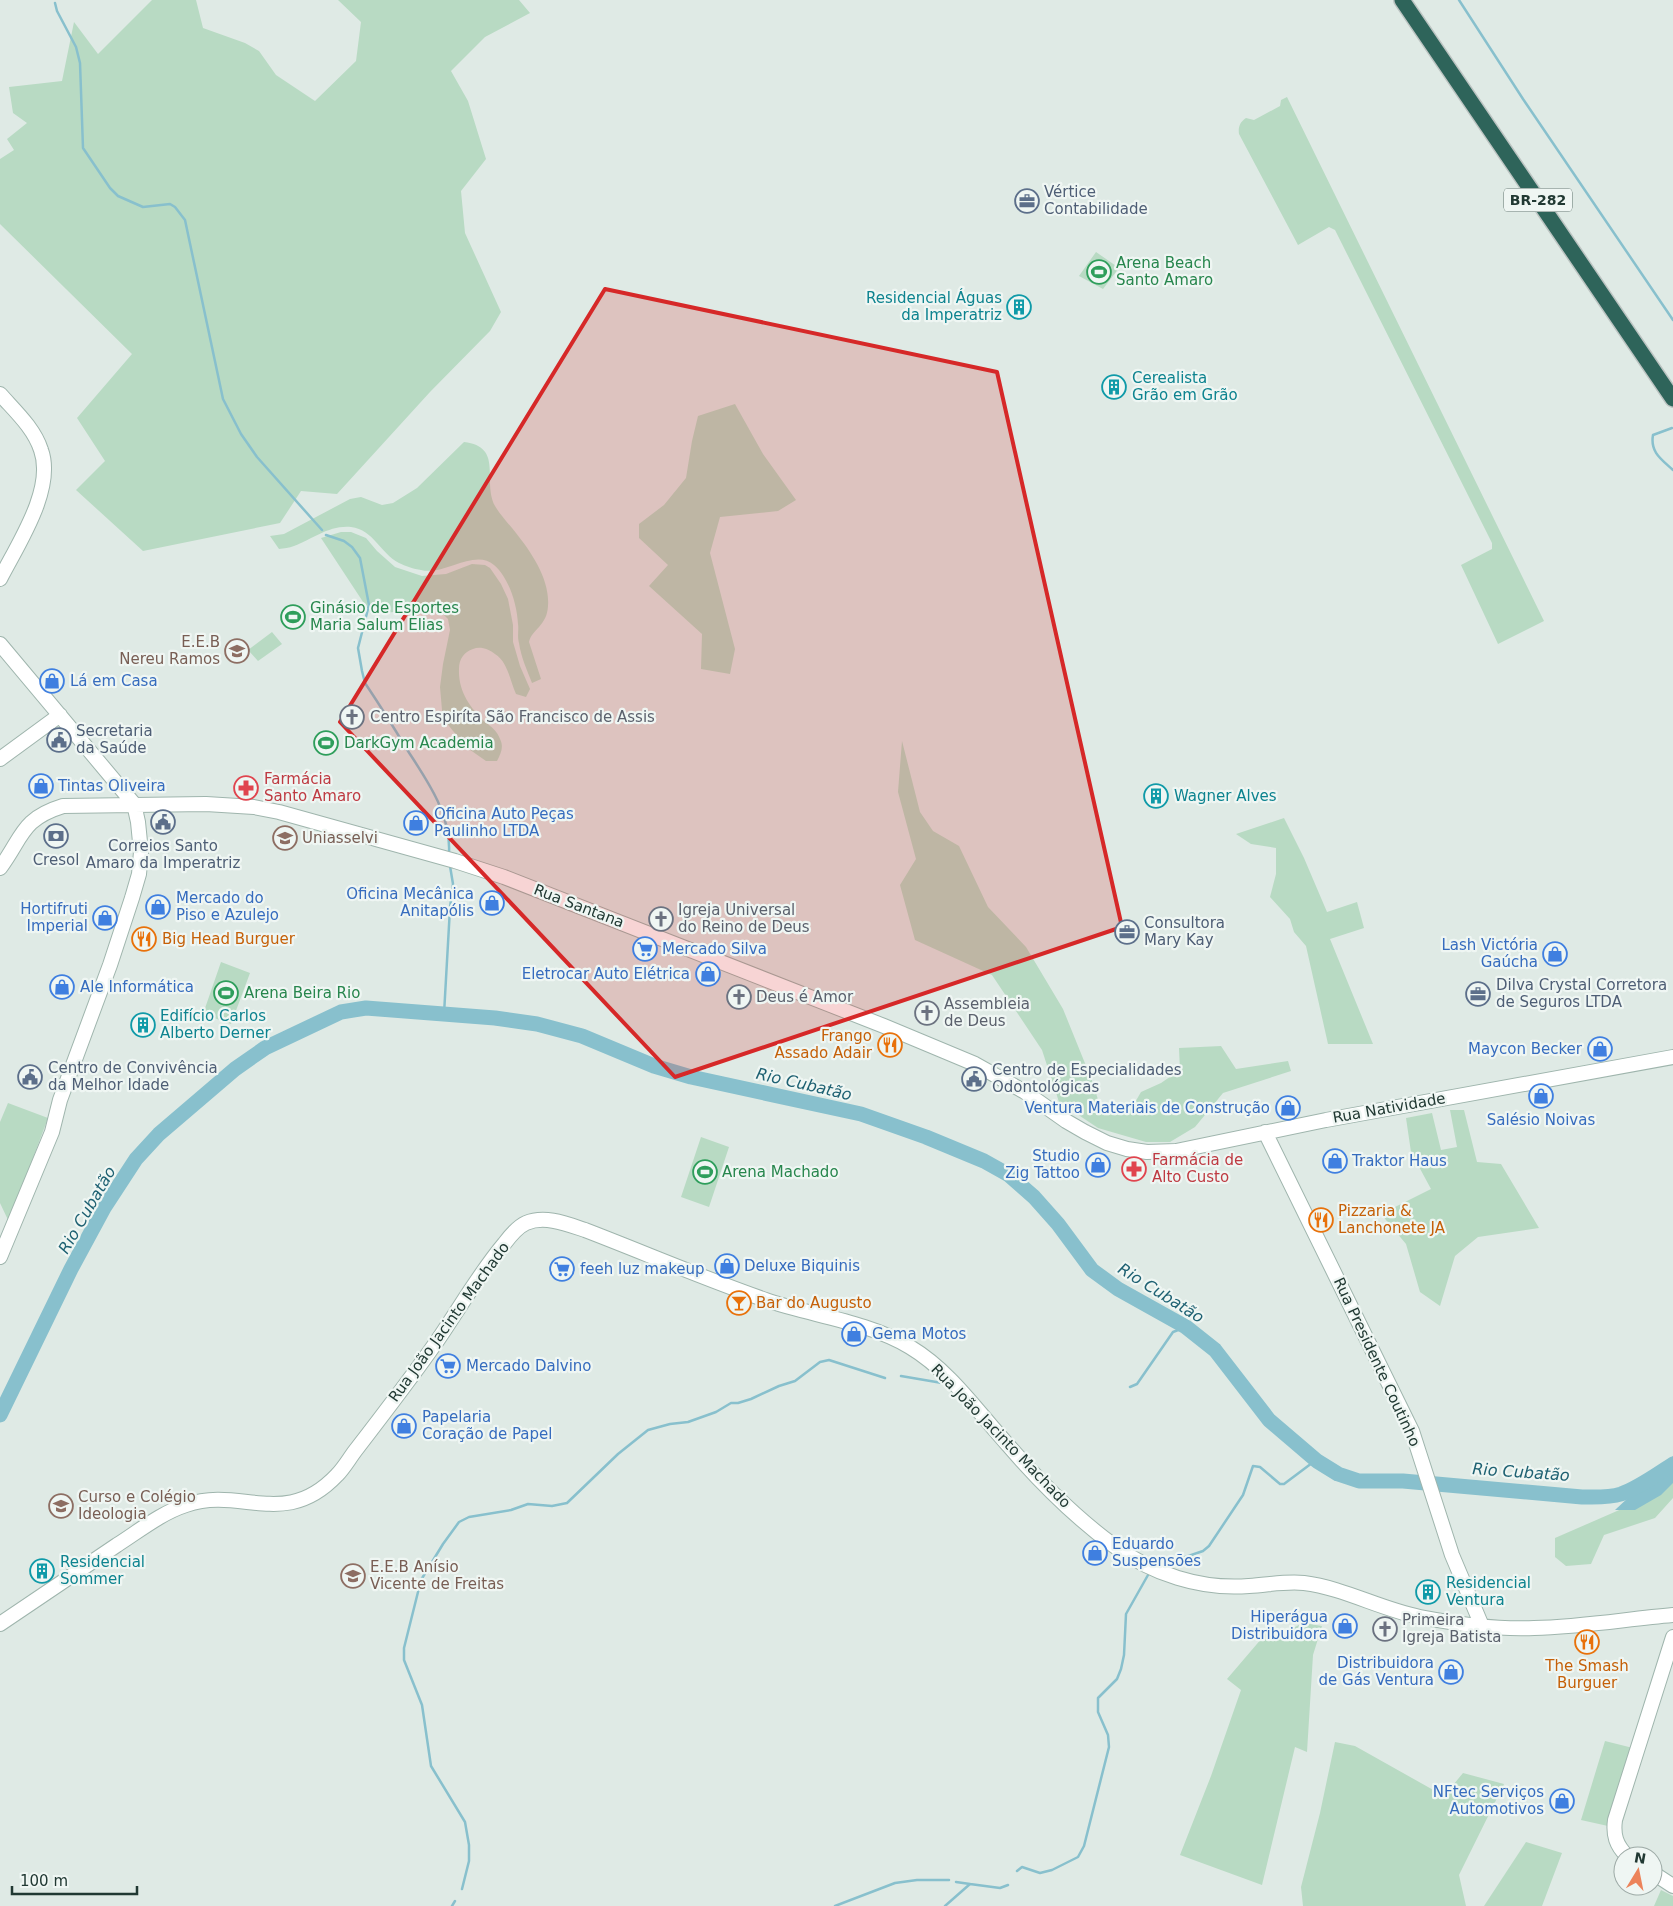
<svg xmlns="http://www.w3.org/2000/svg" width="1673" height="1906" font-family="'DejaVu Sans',sans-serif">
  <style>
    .green { fill: #b8dac3 }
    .water { fill: #88c0cd }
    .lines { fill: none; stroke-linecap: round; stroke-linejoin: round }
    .stream { stroke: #88c0cd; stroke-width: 2.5 }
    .river { stroke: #88c0cd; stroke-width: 15 }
    .secondary-casing { stroke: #9fb5ad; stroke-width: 16 }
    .highway-casing { stroke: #bcc4c2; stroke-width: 18 }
    .secondary { stroke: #fff; stroke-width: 14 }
    .highway { stroke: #2e645a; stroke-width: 15 }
    .marked { fill: #d62828; fill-opacity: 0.2; stroke: #d62828; stroke-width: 4; stroke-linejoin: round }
    .labels { text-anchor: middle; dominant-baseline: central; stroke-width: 4.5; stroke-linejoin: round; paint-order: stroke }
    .shield { fill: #eff6f3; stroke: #5f726d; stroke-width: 1 }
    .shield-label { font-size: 14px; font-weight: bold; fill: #213933 }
    .service-label { font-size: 15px; fill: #4e5e75; stroke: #eff6f3; text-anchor: start }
    .leisure-label { font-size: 15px; fill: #27864d; stroke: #eff6f3; text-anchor: start }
    .culture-label { font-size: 15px; fill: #0d838f; stroke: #eff6f3; text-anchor: start }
    .education-label { font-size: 15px; fill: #785e54; stroke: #eff6f3; text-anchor: start }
    .shop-label { font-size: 15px; fill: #366cbe; stroke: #eff6f3; text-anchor: start }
    .worship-label { font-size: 15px; fill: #5b616d; stroke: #eff6f3; text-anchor: start }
    .health-label { font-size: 15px; fill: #be3a42; stroke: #eff6f3; text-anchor: start }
    .street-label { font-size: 15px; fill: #213933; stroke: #eff6f3 }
    .food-label { font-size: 15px; fill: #c56008; stroke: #eff6f3; text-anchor: start }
    .water-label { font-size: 16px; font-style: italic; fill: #1e6172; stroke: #eff6f3 }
  </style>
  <rect width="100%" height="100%" fill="#dfeae5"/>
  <path class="green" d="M152 0H196L203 28 245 43 259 51 276 75 315 101 356 61 361 22 338 0H519L530 13 485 37 451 71 468 101 486 159 461 191 465 233 501 312 490 331 430 392 337 494 301 491 280 523 143 551 76 490 105 461 77 418 132 354 0 224V159L14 150 7 139 27 123 13 113 9 87 62 81 74 22 98 54Z
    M1287 97 1544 621 1498 644 1461 565 1492 549V543L1335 230 1329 227 1298 245 1239 134C1238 127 1240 122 1246 118L1254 120 1280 106 1281 100Z
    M1096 252 1119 268 1103 289 1079 276Z
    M735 404 763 454 796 500 778 511 720 517 710 553 735 649 730 674 701 669 702 634 649 586 668 565 639 538V524L664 505 686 478 692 441 698 416Z
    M464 442C504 447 482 480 495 506 501 516 509 524 516 533 532 553 550 580 548 606 547 626 532 629 529 642L541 679 532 683C527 670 521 657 519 643 517 636 519 630 518 624 517 604 509 578 494 565 475 548 444 576 421 570 414 569 405 566 399 563 380 553 374 530 351 527 329 525 313 539 294 546 289 548 284 548 279 549L270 536 284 534 350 499 361 497 382 505 393 503 417 488Z
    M341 532H351L366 538 377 551 395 567 422 576 446 574 472 564 485 565 490 568 501 584 508 599 513 625V642L520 666 530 689 526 697 516 694C510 681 508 662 495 654 489 649 480 646 473 649 464 652 459 659 459 669 458 691 470 708 485 722 492 727 497 731 500 739 504 747 501 753 497 761H486L466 747 445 721 442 710 440 687 443 664 450 630 448 619 440 611 429 609 371 614 321 538Z
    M272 632 282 644 258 661 248 650Z
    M902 741 920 812 933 831 959 846 988 907 1026 947 1063 1009 1093 1083 1102 1113 1130 1111 1141 1092 1161 1083 1180 1070 1179 1048 1221 1046 1236 1069 1288 1061 1291 1071 1223 1093 1195 1127 1170 1142H1146L1098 1128 1059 1102 1042 1050 992 975 915 940 900 885 916 859 898 792Z
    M1284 818 1304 858 1327 912 1357 902 1364 928 1330 939 1373 1044H1328L1306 946 1294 932 1290 919 1270 897 1276 874V848L1251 844 1236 834Z
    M221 962 250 973 231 1024 203 1014Z
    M8 1103 48 1118 9 1222 0 1203V1122Z
    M1450 1110H1464L1477 1162 1501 1164 1539 1228 1478 1237 1455 1256 1440 1306 1420 1292 1406 1244 1381 1214 1431 1189 1411 1152 1406 1118 1432 1113 1441 1150 1457 1147Z
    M701 1137 729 1147 709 1207 681 1197Z
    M1673 1480V1498L1655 1518 1604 1535 1591 1564 1566 1566 1555 1557V1538L1656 1494Z
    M1303 1623 1322 1626 1313 1655 1307 1752 1295 1747 1262 1885 1180 1855 1211 1776 1241 1690 1227 1679 1268 1631 1277 1636Z
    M1605 1741 1633 1748 1608 1826 1581 1820Z
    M1335 1742 1355 1746 1444 1796 1463 1773 1504 1784 1459 1875 1466 1906H1303L1301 1887 1320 1813Z
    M1526 1842 1562 1853 1542 1906H1484Z
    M1661 1890 1673 1896V1906H1654Z"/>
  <path class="water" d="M1673 1456V1483L1661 1495 1635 1510H1615Z"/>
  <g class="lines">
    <path class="stream" d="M1459 0 1523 99 1673 320
      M55 3 57 11 76 47 80 63 83 148 110 188 118 196 143 207 170 204 175 207 185 220 223 399 241 434 257 457 322 530
      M1672 428 1653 435C1650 452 1661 459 1673 470
      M326 535 344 541 352 547 360 558 369 605 358 648 362 671 365 683C379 704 393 726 406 748 426 779 451 813 449 852
      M444 1014 450 908 453 884 450 866
      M901 1376 942 1383
      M1130 1387 1137 1384 1173 1332 1186 1327
      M1162 1565 1203 1551 1209 1546 1243 1495 1253 1466 1260 1467 1280 1484H1284L1312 1463 1317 1461
      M1017 1871 1022 1867 1040 1873 1052 1870 1078 1857 1084 1846 1109 1747 1108 1735 1098 1712V1698L1117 1679 1121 1669 1124 1655 1126 1614 1148 1575
      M956 1882 970 1884
      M462 1889 469 1861V1845L465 1822 431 1766 422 1705 404 1660V1648L421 1580 443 1544 459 1522 469 1517 511 1510 528 1504 552 1506 567 1503 618 1454 648 1430 670 1424 688 1422 716 1412 731 1403H738L751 1399 779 1386 795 1381 820 1362 829 1360 885 1378
      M452 1906 455 1901
      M835 1906 895 1883 917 1880H949
      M945 1906 970 1884 1000 1888 1008 1885"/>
    <path class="river" d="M0 1415 71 1269 104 1208 136 1159 159 1134 235 1069 265 1048 341 1012 366 1008 495 1018 537 1024 582 1036 654 1066 691 1077 861 1114 926 1137 984 1161 1009 1175 1034 1197 1058 1224 1092 1270 1118 1289 1186 1327 1215 1350 1269 1420 1317 1461 1338 1474 1359 1481H1403L1582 1497C1595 1497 1609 1498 1621 1494 1640 1487 1657 1474 1673 1464"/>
    <g class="secondary-casing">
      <path id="secondary" d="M0 394C15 411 34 428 41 450 55 489 18 544 0 579
        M0 644 134 804 138 822 141 852 139 874 132 898 110 965 60 1100 52 1132 0 1257
        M0 759 60 715
        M0 868C23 837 21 819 63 806L206 804 254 807 279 812 455 861 504 877 884 1026 975 1064 1025 1092 1066 1121 1085 1132 1107 1143 1127 1149 1147 1152 1176 1151 1326 1120 1673 1057
        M1265 1132 1412 1431 1452 1555 1482 1626
        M0 1624C39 1598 78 1571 117 1545 139 1531 161 1513 186 1505 242 1486 285 1530 337 1475 344 1468 349 1459 355 1451 382 1416 409 1381 435 1344 458 1311 478 1275 504 1244 510 1236 517 1227 526 1223 545 1215 567 1224 585 1230 645 1253 705 1279 766 1300 813 1316 866 1321 910 1347 950 1371 977 1411 1008 1445 1039 1481 1075 1517 1113 1545 1152 1574 1201 1590 1249 1586 1268 1585 1285 1581 1304 1583 1344 1588 1380 1609 1420 1617 1457 1624 1496 1630 1534 1628 1581 1627 1627 1619 1673 1615
        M1627 1856C1616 1845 1613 1835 1615 1820L1673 1637
        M1653 1873 1673 1886"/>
    </g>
    <g class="highway-casing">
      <path id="highway" d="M1402 0 1673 399"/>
    </g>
    <use href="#secondary" class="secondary"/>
    <use href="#highway" class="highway"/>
  </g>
  <path class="marked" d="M605 289 997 372 1122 927 675 1077 340 722Z"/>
  <defs>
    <g id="office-ring" transform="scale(1.25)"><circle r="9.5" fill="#eff6f3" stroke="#5c6f8a" stroke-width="1.5"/><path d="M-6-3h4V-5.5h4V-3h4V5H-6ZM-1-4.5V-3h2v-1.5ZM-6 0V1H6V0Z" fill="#5c6f8a"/></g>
    <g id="stadium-ring" transform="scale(1.25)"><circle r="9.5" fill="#eff6f3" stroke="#2e9e5b" stroke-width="1.5"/><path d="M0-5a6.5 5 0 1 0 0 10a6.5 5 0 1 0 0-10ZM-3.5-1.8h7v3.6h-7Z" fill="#2e9e5b"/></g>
    <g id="building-ring" transform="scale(1.25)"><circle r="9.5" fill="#eff6f3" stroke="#0f9aa8" stroke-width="1.5"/><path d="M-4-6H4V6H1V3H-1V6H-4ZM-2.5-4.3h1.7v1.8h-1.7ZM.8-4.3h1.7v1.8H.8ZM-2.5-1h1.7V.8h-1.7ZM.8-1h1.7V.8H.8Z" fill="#0f9aa8"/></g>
    <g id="school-ring" transform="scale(1.25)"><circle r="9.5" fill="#eff6f3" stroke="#8d6e63" stroke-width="1.5"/><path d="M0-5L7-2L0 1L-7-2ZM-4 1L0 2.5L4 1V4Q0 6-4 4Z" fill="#8d6e63"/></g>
    <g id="shop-ring" transform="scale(1.25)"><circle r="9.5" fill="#eff6f3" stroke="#3f7fe0" stroke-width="1.5"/><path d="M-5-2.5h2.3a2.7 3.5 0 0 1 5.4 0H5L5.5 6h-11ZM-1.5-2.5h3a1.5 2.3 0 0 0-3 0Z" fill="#3f7fe0"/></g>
    <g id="church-ring" transform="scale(1.25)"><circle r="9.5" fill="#eff6f3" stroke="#6b7280" stroke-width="1.5"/><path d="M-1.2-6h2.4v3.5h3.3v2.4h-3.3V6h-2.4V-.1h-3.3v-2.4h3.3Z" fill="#6b7280"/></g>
    <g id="civic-ring" transform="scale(1.25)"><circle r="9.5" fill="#eff6f3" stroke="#5c6f8a" stroke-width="1.5"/><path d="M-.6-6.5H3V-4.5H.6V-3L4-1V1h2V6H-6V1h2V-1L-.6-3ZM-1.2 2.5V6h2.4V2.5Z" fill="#5c6f8a"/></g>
    <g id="pharmacy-ring" transform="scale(1.25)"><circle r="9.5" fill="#eff6f3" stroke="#e0444e" stroke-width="1.5"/><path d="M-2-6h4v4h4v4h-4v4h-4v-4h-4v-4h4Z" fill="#e0444e"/></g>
    <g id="bank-ring" transform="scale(1.25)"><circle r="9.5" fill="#eff6f3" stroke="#5c6f8a" stroke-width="1.5"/><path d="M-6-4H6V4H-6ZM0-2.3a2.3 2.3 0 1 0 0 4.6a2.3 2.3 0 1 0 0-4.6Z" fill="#5c6f8a"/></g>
    <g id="university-ring" transform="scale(1.25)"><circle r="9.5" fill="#eff6f3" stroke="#8d6e63" stroke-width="1.5"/><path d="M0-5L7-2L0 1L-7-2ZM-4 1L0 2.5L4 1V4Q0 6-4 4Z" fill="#8d6e63"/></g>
    <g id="restaurant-ring" transform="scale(1.25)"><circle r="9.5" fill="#eff6f3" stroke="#e8710a" stroke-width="1.5"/><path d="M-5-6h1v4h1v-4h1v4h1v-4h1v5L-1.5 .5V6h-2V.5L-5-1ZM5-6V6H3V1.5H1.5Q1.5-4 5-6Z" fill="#e8710a"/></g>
    <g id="supermarket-ring" transform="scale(1.25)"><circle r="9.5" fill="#eff6f3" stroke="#3f7fe0" stroke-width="1.5"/><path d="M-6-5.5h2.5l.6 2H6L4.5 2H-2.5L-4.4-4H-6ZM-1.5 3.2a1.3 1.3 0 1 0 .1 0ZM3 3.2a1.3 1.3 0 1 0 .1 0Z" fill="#3f7fe0"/></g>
    <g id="bar-ring" transform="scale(1.25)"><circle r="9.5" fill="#eff6f3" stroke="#e8710a" stroke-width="1.5"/><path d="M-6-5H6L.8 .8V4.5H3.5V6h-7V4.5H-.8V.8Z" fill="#e8710a"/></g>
  </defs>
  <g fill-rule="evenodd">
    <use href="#office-ring" x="1027" y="201"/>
    <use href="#stadium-ring" x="1099" y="272"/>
    <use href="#building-ring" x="1019" y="307"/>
    <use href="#building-ring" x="1114" y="387"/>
    <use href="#stadium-ring" x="293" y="617"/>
    <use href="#school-ring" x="237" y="651"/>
    <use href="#shop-ring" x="52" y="681"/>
    <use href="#church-ring" x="352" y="717"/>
    <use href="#civic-ring" x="59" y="740"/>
    <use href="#stadium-ring" x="326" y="743"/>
    <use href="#shop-ring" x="41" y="786"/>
    <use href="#pharmacy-ring" x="246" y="788"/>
    <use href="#building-ring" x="1156" y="796"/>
    <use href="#civic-ring" x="163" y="822"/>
    <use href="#shop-ring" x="416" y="823"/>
    <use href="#bank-ring" x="56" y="836"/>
    <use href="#university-ring" x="285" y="838"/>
    <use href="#shop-ring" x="492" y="903"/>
    <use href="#shop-ring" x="158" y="907"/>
    <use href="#shop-ring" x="105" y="918"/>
    <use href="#church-ring" x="661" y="919"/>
    <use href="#office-ring" x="1127" y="932"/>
    <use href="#restaurant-ring" x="144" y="939"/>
    <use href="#supermarket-ring" x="645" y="949"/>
    <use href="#shop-ring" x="1555" y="954"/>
    <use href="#shop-ring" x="708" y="974"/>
    <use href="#shop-ring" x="62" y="987"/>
    <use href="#stadium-ring" x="226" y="993"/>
    <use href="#office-ring" x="1478" y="994"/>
    <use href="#church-ring" x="739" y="997"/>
    <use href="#church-ring" x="927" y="1013"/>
    <use href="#building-ring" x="143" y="1025"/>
    <use href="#restaurant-ring" x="890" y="1045"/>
    <use href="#shop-ring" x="1600" y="1049"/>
    <use href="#civic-ring" x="30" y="1077"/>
    <use href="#civic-ring" x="974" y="1079"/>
    <use href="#shop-ring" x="1541" y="1096"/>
    <use href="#shop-ring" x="1288" y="1108"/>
    <use href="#shop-ring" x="1335" y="1161"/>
    <use href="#shop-ring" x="1098" y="1165"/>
    <use href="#pharmacy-ring" x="1134" y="1169"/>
    <use href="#stadium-ring" x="705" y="1172"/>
    <use href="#restaurant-ring" x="1321" y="1220"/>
    <use href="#shop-ring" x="727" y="1266"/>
    <use href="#supermarket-ring" x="562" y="1269"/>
    <use href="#bar-ring" x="739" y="1303"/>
    <use href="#shop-ring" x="854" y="1334"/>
    <use href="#supermarket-ring" x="448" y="1366"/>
    <use href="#shop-ring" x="404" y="1426"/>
    <use href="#school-ring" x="61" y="1506"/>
    <use href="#shop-ring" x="1095" y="1553"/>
    <use href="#building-ring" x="42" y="1571"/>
    <use href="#school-ring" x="353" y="1576"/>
    <use href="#building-ring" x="1428" y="1592"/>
    <use href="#shop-ring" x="1345" y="1626"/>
    <use href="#church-ring" x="1385" y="1629"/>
    <use href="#restaurant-ring" x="1587" y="1642"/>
    <use href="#shop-ring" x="1451" y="1672"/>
    <use href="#shop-ring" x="1562" y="1801"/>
  </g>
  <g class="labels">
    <rect class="shield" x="1504" y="188.5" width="68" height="23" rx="4"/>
    <g class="shield-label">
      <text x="1538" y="200">BR-282</text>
    </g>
    <g class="service-label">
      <text x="1044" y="192">Vértice<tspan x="1044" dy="17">Contabilidade</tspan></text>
      <text x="76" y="731">Secretaria<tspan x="76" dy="17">da Saúde</tspan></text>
      <text x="163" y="846" text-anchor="middle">Correios Santo<tspan x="163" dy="17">Amaro da Imperatriz</tspan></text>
      <text x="56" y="860" text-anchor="middle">Cresol</text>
      <text x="1144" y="923">Consultora<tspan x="1144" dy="17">Mary Kay</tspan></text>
      <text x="1496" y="985">Dilva Crystal Corretora<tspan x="1496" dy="17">de Seguros LTDA</tspan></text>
      <text x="48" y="1068">Centro de Convivência<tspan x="48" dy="17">da Melhor Idade</tspan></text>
      <text x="992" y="1070">Centro de Especialidades<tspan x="992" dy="17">Odontológicas</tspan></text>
    </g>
    <g class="leisure-label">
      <text x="1116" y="263">Arena Beach<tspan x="1116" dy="17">Santo Amaro</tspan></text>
      <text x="310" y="608">Ginásio de Esportes<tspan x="310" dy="17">Maria Salum Elias</tspan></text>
      <text x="344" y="743">DarkGym Academia</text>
      <text x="244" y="993">Arena Beira Rio</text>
      <text x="722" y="1172">Arena Machado</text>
    </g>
    <g class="culture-label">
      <text x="1002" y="298" text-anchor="end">Residencial Águas<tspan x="1002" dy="17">da Imperatriz</tspan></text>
      <text x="1132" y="378">Cerealista<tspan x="1132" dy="17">Grão em Grão</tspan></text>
      <text x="1174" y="796">Wagner Alves</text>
      <text x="160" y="1016">Edifício Carlos<tspan x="160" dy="17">Alberto Derner</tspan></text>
      <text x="60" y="1562">Residencial<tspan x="60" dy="17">Sommer</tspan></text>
      <text x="1446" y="1583">Residencial<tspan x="1446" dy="17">Ventura</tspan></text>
    </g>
    <g class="education-label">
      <text x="220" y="642" text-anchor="end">E.E.B<tspan x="220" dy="17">Nereu Ramos</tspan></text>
      <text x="302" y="838">Uniasselvi</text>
      <text x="78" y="1497">Curso e Colégio<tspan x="78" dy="17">Ideologia</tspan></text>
      <text x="370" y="1567">E.E.B Anísio<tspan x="370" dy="17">Vicente de Freitas</tspan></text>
    </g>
    <g class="shop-label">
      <text x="70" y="681">Lá em Casa</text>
      <text x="58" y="786">Tintas Oliveira</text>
      <text x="434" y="814">Oficina Auto Peças<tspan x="434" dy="17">Paulinho LTDA</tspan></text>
      <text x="474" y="894" text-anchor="end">Oficina Mecânica<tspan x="474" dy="17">Anitapólis</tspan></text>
      <text x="176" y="898">Mercado do<tspan x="176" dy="17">Piso e Azulejo</tspan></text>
      <text x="88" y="909" text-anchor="end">Hortifruti<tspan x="88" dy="17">Imperial</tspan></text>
      <text x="1538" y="945" text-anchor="end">Lash Victória<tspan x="1538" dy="17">Gaúcha</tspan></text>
      <text x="662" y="949">Mercado Silva</text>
      <text x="690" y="974" text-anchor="end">Eletrocar Auto Elétrica</text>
      <text x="80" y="987">Ale Informática</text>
      <text x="1582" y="1049" text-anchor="end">Maycon Becker</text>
      <text x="1270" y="1108" text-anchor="end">Ventura Materiais de Construção</text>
      <text x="1541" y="1120" text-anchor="middle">Salésio Noivas</text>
      <text x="1080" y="1156" text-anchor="end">Studio<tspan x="1080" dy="17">Zig Tattoo</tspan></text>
      <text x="1352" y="1161">Traktor Haus</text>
      <text x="744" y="1266">Deluxe Biquinis</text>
      <text x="580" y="1269">feeh luz makeup</text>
      <text x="872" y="1334">Gema Motos</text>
      <text x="466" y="1366">Mercado Dalvino</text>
      <text x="422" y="1417">Papelaria<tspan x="422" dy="17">Coração de Papel</tspan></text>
      <text x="1112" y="1544">Eduardo<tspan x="1112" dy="17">Suspensões</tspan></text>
      <text x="1328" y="1617" text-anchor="end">Hiperágua<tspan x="1328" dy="17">Distribuidora</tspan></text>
      <text x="1434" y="1663" text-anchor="end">Distribuidora<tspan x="1434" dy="17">de Gás Ventura</tspan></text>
      <text x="1544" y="1792" text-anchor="end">NFtec Serviços<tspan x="1544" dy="17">Automotivos</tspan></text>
    </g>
    <g class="worship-label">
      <text x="370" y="717">Centro Espiríta São Francisco de Assis</text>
      <text x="678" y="910">Igreja Universal<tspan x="678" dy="17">do Reino de Deus</tspan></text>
      <text x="756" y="997">Deus é Amor</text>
      <text x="944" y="1004">Assembleia<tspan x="944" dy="17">de Deus</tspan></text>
      <text x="1402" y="1620">Primeira<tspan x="1402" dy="17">Igreja Batista</tspan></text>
    </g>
    <g class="health-label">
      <text x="264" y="779">Farmácia<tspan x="264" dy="17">Santo Amaro</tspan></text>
      <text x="1152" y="1160">Farmácia de<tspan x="1152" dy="17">Alto Custo</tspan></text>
    </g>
    <g class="street-label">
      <text transform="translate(579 906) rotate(21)">Rua Santana</text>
      <text transform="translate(1389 1108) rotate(-10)">Rua Natividade</text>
      <text transform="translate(449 1322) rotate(-54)">Rua João Jacinto Machado</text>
      <text transform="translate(1377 1362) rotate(65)">Rua Presidente Coutinho</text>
      <text transform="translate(1001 1436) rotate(46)">Rua João Jacinto Machado</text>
    </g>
    <g class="food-label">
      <text x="162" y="939">Big Head Burguer</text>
      <text x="872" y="1036" text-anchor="end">Frango<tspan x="872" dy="17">Assado Adair</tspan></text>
      <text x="1338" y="1211">Pizzaria &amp;<tspan x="1338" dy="17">Lanchonete JA</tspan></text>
      <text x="756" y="1303">Bar do Augusto</text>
      <text x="1587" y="1666" text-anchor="middle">The Smash<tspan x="1587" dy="17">Burguer</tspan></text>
    </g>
    <g class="water-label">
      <text transform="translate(804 1084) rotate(13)">Rio Cubatão</text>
      <text transform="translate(87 1210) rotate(-60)">Rio Cubatão</text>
      <text transform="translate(1161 1293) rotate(32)">Rio Cubatão</text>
      <text transform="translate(1521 1472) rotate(4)">Rio Cubatão</text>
    </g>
  </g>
  <g transform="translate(1638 1871) rotate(10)"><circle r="24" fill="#eff6f3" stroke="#9daaa6"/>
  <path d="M0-4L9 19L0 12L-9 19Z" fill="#ec835a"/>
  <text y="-8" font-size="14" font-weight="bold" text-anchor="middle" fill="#213933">N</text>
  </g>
  <path d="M12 1886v8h125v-8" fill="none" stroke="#213933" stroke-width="2.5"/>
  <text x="20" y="1886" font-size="15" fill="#213933" stroke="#eff6f3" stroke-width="4" paint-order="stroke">100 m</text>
</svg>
